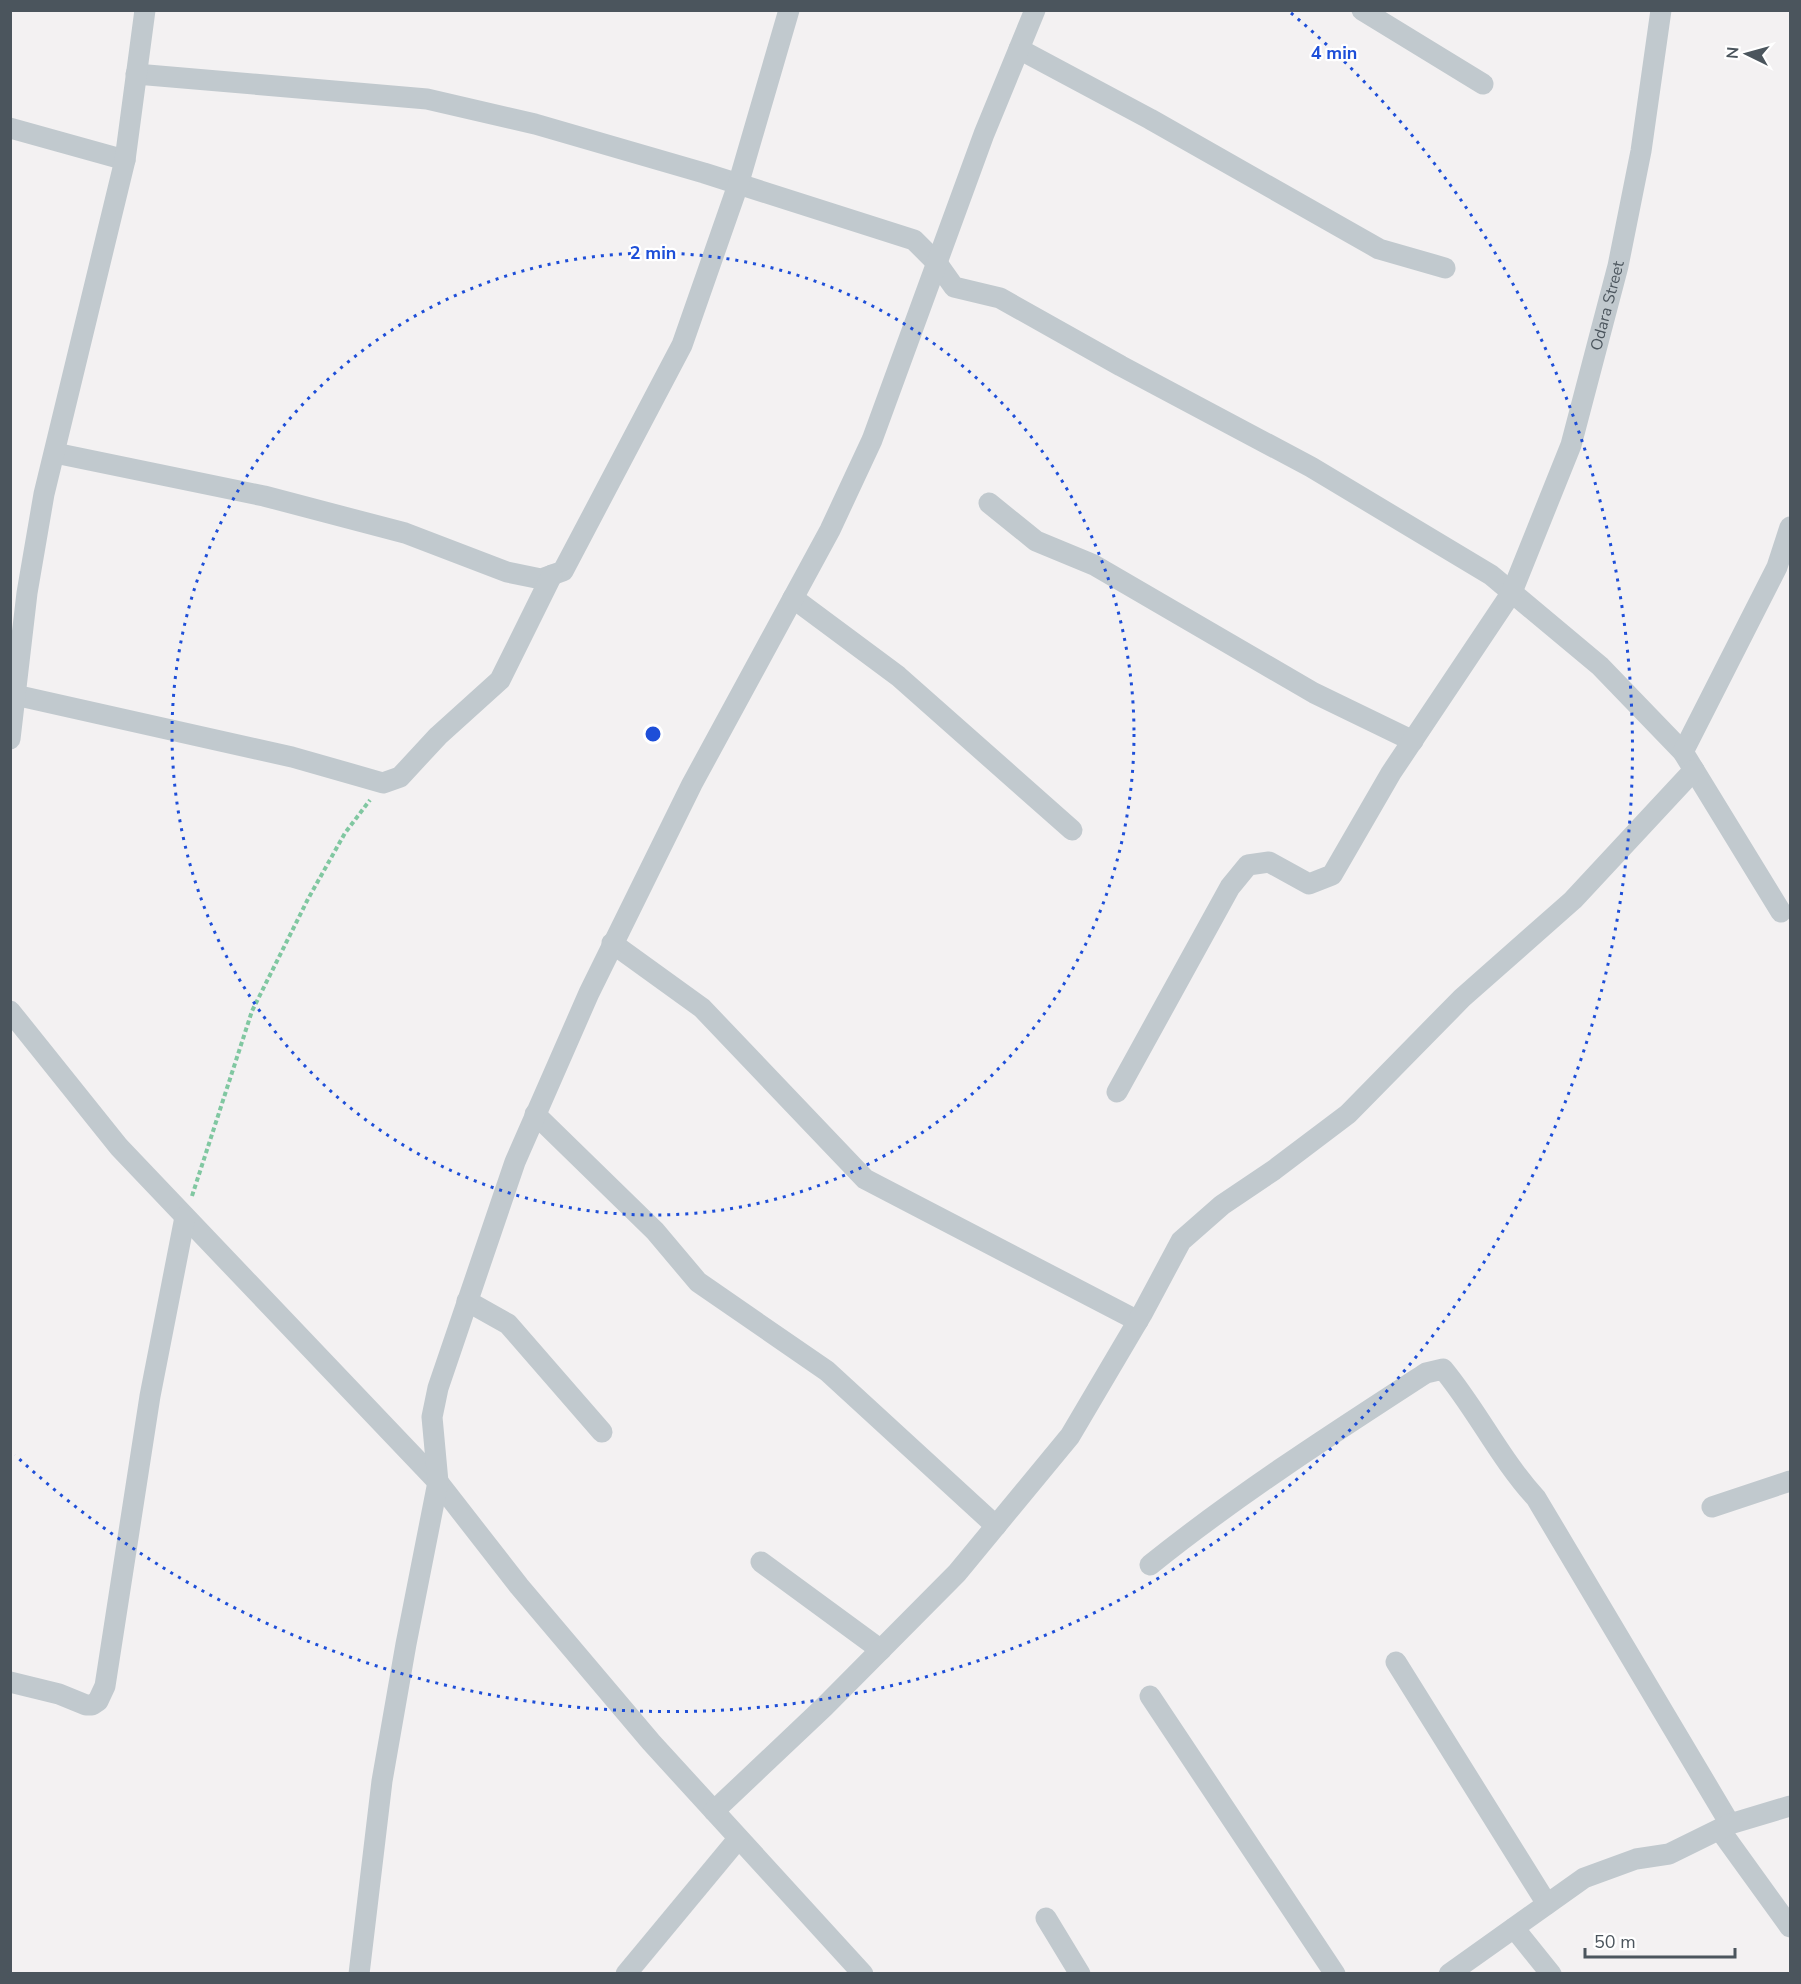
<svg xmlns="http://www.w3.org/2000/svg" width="1801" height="1984" font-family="'Nunito Sans',sans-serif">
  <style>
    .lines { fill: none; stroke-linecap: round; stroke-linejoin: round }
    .path { stroke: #80c7a1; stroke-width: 4; stroke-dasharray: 4.5 3; stroke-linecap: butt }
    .minor { stroke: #c1c9ce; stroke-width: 21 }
    .ring { fill: none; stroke: #1d4ed8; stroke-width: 3; stroke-dasharray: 3 6 }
    .labels { text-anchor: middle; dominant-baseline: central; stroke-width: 4.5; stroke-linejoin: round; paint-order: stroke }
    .street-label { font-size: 16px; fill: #4b555d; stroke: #fff }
    .centre { fill: #1d4ed8; stroke: #fff; stroke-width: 3 }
    .ring-label { font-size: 18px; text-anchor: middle; font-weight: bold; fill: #1d4ed8; stroke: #fff; stroke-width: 4.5; stroke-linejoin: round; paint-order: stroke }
  </style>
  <rect width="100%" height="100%" fill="#f3f1f2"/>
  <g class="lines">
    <path class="path" d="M192 1196 252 1011 308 899 345 833 370 800"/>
    <g class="minor">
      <path d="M1362 10 1483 84"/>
      <path d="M1019 49 1150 119 1379 249 1445 268"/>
      <path d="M136 74 427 99 535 124 704 173 914 240 937 263 954 287 1000 298 1121 366 1311 467 1491 575 1600 666 1683 752 1781 912"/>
      <path d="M10 128 125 160"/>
      <path d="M55 453 264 496 405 533 507 572 541 579 563 571 682 345 738 185 789 10"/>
      <path d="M989 503 1036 541 1094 565 1314 693 1413 741"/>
      <path d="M793 598 898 676 1072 830"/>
      <path d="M15 695 292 757 383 783 400 777 438 736 500 680 552 575"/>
      <path d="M10 739 27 593 44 494 125 160 145 10"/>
      <path d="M1683 752 1777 567 1790 527"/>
      <path d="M612 943 702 1008 865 1179 1138 1321"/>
      <path d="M10 1011 119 1147 438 1482 519 1586 651 1742 863 1974"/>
      <path id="s1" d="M1117 1092 1230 887 1248 865 1269 862 1309 884 1332 875 1391 773 1512 592 1571 445 1618 266 1641 151 1661 10"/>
      <path d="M535 1114 655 1231 698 1282 827 1371 996 1526"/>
      <path d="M467 1301 508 1324 602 1432"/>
      <path d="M1712 1507 1790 1481"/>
      <path d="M761 1562 881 1650"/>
      <path d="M1150 1565C1237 1495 1332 1434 1426 1373L1443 1369C1477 1410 1500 1459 1536 1498L1730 1824"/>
      <path d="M1396 1662 1547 1904"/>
      <path d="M10 1682 59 1694 86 1705H92L98 1701 105 1686 150 1396 185 1217"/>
      <path d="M1150 1696 1335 1974"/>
      <path d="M714 1811 824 1707 957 1573 1070 1436 1142 1314 1181 1241 1222 1205 1274 1170 1348 1114 1462 998 1573 900 1694 770"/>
      <path d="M1720 1830 1790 1927"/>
      <path d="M1046 1918 1080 1974"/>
      <path d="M1514 1928 1551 1974"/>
      <path d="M359 1974 382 1781 406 1644 438 1482 432 1417 438 1388 515 1162 589 993 692 784 830 530 872 440 984 134 1035 10"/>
      <path d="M626 1974 738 1839"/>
      <path d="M1449 1974 1584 1878 1636 1859 1669 1854 1730 1824 1790 1806"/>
    </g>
  </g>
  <g class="ring">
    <circle cx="653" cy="734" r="481"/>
    <path d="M1291 13A963 963 0 1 1 15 1455"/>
  </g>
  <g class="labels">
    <g class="street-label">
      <text stroke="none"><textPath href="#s1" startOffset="992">Odara Street</textPath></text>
    </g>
  </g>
  <circle cx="653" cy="734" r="9" class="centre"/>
  <g class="ring-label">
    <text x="1334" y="59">4 min</text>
    <text x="653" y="259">2 min</text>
  </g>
  <rect width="1801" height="1984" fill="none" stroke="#4b555d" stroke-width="24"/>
  <g transform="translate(1747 54) rotate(275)" stroke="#ffffff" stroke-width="4.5" paint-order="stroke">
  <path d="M0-4.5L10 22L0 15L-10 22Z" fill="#4b555d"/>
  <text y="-9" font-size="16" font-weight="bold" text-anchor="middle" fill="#4b555d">N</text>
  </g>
  <path d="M1585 1948v9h150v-9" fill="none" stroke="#4b555d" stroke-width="3"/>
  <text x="1594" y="1948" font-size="18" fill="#4b555d" stroke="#ffffff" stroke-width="4.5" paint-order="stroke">50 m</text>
</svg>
